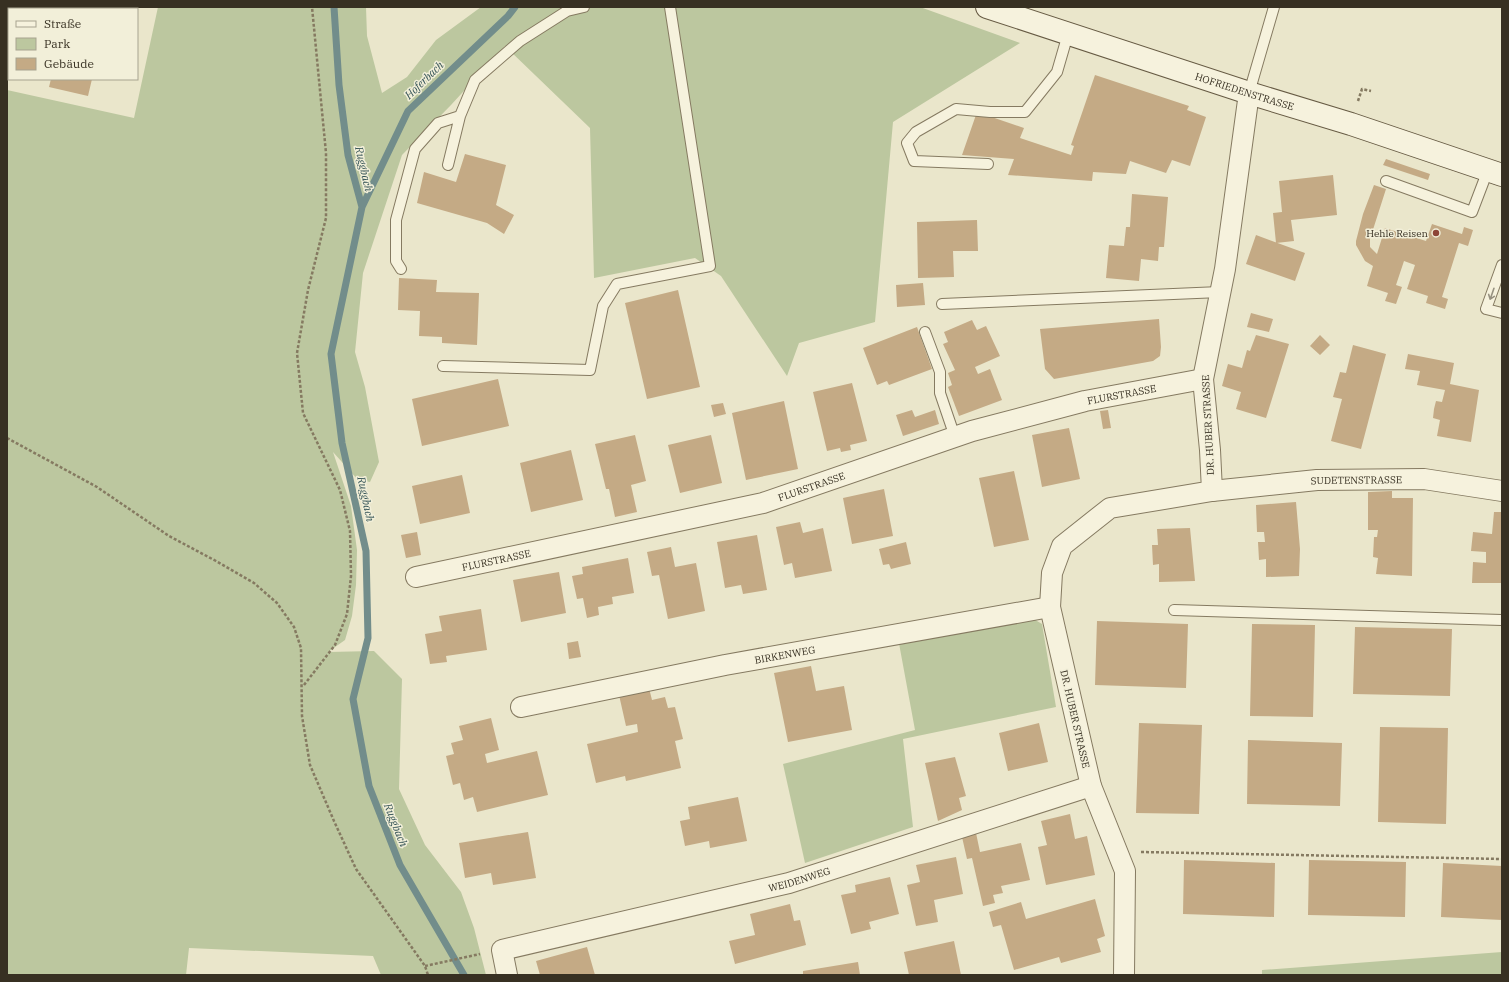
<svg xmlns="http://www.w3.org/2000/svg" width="1509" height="982" font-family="'IBM Plex Serif',serif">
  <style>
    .green { fill: #bcc79f }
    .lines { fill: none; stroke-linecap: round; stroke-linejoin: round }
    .stream { stroke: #728d8b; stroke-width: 7 }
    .building { fill: #c4aa85 }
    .lane-casing { stroke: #857a61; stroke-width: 12 }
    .street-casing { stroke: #857a61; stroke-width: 22 }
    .secondary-casing { stroke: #675b44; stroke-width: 24 }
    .path { stroke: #857a61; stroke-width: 2.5; stroke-dasharray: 3 2; stroke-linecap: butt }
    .lane { stroke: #f6f2dd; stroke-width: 10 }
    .street { stroke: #f6f2dd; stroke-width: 20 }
    .secondary { stroke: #f6f2dd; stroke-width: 22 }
    .oneway { stroke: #969180 }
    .poi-dot { fill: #8d4537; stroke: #f2efd9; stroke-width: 1.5 }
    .labels { text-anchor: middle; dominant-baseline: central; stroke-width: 3; stroke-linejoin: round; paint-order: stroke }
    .street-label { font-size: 10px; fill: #373022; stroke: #f2efd9 }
    .poi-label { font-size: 10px; fill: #373022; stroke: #f2efd9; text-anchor: end }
    .water-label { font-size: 11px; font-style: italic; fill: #335255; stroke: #f2efd9 }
  </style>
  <rect width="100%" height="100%" fill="#eae6cb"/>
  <path class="green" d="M158 7H366L367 36 382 93 407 77 436 40 481 7H920L1020 43 893 122 875 322 799 343 787 376 721 276 695 258 594 278 590 128 505 46 451 105 402 155 363 273 355 352 365 387 379 462 370 482 358 480 333 452 351 506 357 550 356 585 352 616 345 640 328 652 374 651 402 679 399 789 425 845 461 892 474 928 486 975H381L373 956 189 948 186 975H7V90L134 118Z
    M1032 618 1042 624 1056 707 903 739 913 827 805 863 783 764 915 730 898 638Z
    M1502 952V975H1262V970Z"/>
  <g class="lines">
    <path class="stream" d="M334 7 339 85 348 155 362 207 331 354 342 443 366 551 368 638 353 699 369 786 400 865 464 975
      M362 207 408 111 508 16 515 7"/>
  </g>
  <path class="building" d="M1095 75 1189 106 1187 110 1206 117 1190 166 1172 160 1166 173 1130 161 1126 174 1093 172 1092 181 1008 175 1014 159 962 155 977 112 1024 128 1020 138 1071 155 1074 146 1071 145Z
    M51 79H92L88 96 49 87Z
    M465 154 506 165 496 205 514 215 504 234 487 223 417 203 424 172 456 182Z
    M1386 159 1430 174 1428 180 1383 165Z
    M1333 175 1337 215 1291 220 1294 241 1276 243 1273 213 1282 212 1279 181Z
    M1374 185 1386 189 1370 239V247L1377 254 1385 228 1426 241 1432 224 1462 234 1464 227 1473 230 1468 246 1459 243 1442 297 1448 299 1445 309 1426 303 1428 296 1407 289 1415 265 1404 261 1396 285 1402 287 1396 304 1385 301 1388 293 1367 286 1373 266 1365 261 1356 245V241L1363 214Z
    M1132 194 1168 197 1164 247H1159L1158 261 1141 259 1139 281 1106 278 1109 245 1124 246 1126 227H1130Z
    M977 220 978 251H953L954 277 918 278 917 222Z
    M1256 235 1305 253 1295 281 1246 264Z
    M399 278 437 280 436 292 479 293 477 345 442 343V337L419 336 420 311 398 310Z
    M923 283 925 305 897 307 896 285Z
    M678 290 700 387 647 399 625 303Z
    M1251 313 1273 319 1269 332 1247 327Z
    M1159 319 1161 347 1160 356 1153 361 1054 379 1045 369 1040 329Z
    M972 320 977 330 986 326 1000 356 975 367 978 374 990 369 1002 400 959 416 948 387 952 385 948 373 955 370 943 344 948 342 944 332Z
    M917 327 932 369 889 385 887 381 877 385 863 348Z
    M1256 335 1289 344 1266 418 1236 409 1241 392 1222 386 1228 364 1242 368 1247 350 1250 351Z
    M1320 335 1330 345 1320 355 1310 346Z
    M1353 345 1386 354 1361 449 1331 441 1342 399 1333 397 1340 372 1346 373Z
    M1408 354 1454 363 1450 384 1479 390 1471 442 1437 436 1440 420 1433 418 1434 409 1436 401 1442 402 1445 390 1417 385 1420 371 1405 369Z
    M498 379 509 426 422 446 412 399Z
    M852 383 867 441 850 445 851 450 841 452 840 448 827 451 813 392Z
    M784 401 798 469 746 480 732 413Z
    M723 403 726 414 714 417 711 405Z
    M912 410 915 417 935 410 939 424 903 436 896 415Z
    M1108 410 1111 428 1103 429 1100 411Z
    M1069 428 1080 479 1042 487 1032 435Z
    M635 435 646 481 631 485 637 512 615 517 609 489H606L595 444Z
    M711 435 722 483 680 493 668 445Z
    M571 450 583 500 531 512 520 463Z
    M1014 471 1029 540 994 547 979 478Z
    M462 475 470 513 420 524 412 486Z
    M884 489 893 536 852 544 843 498Z
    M1392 491V498H1413L1412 576 1376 574 1378 558 1373 557 1374 537H1377L1378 530H1368V492Z
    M1296 502 1300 549 1299 576 1266 577V559L1259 560 1258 542H1265L1264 532H1257L1256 505Z
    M1494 512H1502V583H1472L1473 562 1486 563V552L1471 551 1473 532 1492 534Z
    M800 522 803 533 823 528 832 571 795 578 792 563 784 565 776 527Z
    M1190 528 1195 581 1159 582V564L1153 565 1152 545H1158L1157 529Z
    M417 532 421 555 406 558 401 535Z
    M757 535 767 590 743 594 741 585 725 588 717 542Z
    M906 542 911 564 891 569 889 564 883 565 879 549Z
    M671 547 675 567 696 563 705 611 668 619 659 575 652 576 647 552Z
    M628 558 634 593 612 597 613 604 598 607 599 615 587 618 583 598 577 599 572 576 583 574 582 567Z
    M559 572 566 613 521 622 513 580Z
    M481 609 487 650 446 656 447 662 430 664 425 634 442 631 439 616Z
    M1097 621 1188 624 1186 688 1095 685Z
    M1252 624 1315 625 1313 717 1250 716Z
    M1355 627 1452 629 1450 696 1353 694Z
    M578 641 581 657 569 659 567 643Z
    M811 666 816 691 844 686 852 730 788 742 774 673Z
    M649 688 652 700 665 697 668 708 675 707 683 739 675 741 681 768 626 781 625 776 596 783 587 744 638 732 637 724 626 726 619 695Z
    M491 718 499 750 485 754 487 763 537 751 548 795 477 812 473 797 464 800 460 783 453 785 446 756 454 754 451 743 463 740 459 726Z
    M1039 723 1048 762 1008 771 999 733Z
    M1139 723 1202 725 1199 814 1136 813Z
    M1380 727 1448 728 1446 824 1378 822Z
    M1248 740 1342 743 1340 806 1247 804Z
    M955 757 966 796 959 798 962 810 938 821 925 763Z
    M738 797 747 841 710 848 709 841 685 846 680 821 690 819 688 807Z
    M1070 814 1075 839 1087 836 1095 875 1046 885 1038 847 1047 845 1041 821Z
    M528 832 536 878 493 885 491 873 465 878 459 843Z
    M976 833 980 852 1021 843 1030 880 1001 886 1003 893 993 895 995 903 983 906 972 858 967 859 962 837Z
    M956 857 963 894 934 900 938 922 916 926 907 885 920 882 916 865Z
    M1184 860 1275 863 1274 917 1183 914Z
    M1309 860 1406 862 1405 917 1308 915Z
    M1443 863 1502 866V920L1441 917Z
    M890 877 899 914 869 922 871 929 851 934 841 895 856 892 855 885Z
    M1095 899 1105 936 1097 939 1101 952 1061 963 1059 957 1014 970 1001 925 993 927 989 912 1021 902 1026 919Z
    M790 904 794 921 800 920 806 945 735 964 729 941 755 935 750 914Z
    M954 941 961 975H909L904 952Z
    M587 947 595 975H540L536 961Z
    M858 962 860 975H803V971Z"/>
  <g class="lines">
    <g class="lane-casing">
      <path id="lane" d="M63 9 65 7
        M1249 93 1274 7
        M988 164 914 161 907 143 916 132 956 109 990 112H1025L1057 72 1068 34
        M448 165 460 116 475 80 520 41 567 11 584 7
        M1386 181 1472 212 1488 170
        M1502 265 1486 309 1502 313
        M401 269 396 261V220L415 149 438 123 460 116
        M942 304 1220 292
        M925 332 940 372V393L955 437
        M443 366 590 370 603 306 617 284 710 266 670 7
        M1174 610 1502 620"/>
    </g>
    <g class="street-casing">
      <g id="street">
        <path id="s1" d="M1212 491 1317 480 1424 479 1502 491"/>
        <path id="s2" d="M416 577 763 503 972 431 1085 401 1203 379"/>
        <path id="s3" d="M521 707 725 665 1050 607"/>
        <path id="s4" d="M507 975 502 950 789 883 1091 786"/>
        <path d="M1124 975 1125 871 1091 786 1050 607 1052 573 1062 546 1110 508 1212 491 1210 450 1203 379 1225 269 1249 93"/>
      </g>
    </g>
    <g class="secondary-casing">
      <g id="secondary">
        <path id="s5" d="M987 7 1249 93 1351 124 1502 175"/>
      </g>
    </g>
    <path class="path" d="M1358 101 1362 89 1371 91
      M7 438 97 487 169 536 216 561 254 583 277 603 294 627 301 648 302 716 310 765 334 821 356 869 425 966 428 975
      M304 685 335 645 347 614 351 576 350 531 340 490 303 413 297 353 308 290 326 218V153L312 7
      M1141 852 1502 859
      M425 966 480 954"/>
    <use href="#lane" class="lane"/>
    <use href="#street" class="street"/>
    <use href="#secondary" class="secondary"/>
  </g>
  <defs><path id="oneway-shaft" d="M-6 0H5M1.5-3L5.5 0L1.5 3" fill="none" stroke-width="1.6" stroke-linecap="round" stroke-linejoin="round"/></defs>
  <use class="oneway" href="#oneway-shaft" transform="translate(1492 294) rotate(109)"/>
  <circle class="poi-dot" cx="1436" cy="233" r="4"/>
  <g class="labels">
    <g class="street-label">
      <text stroke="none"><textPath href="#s5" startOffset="271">HOFRIEDENSTRASSE</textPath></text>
      <text stroke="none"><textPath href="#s2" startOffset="730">FLURSTRASSE</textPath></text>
      <text transform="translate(1208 425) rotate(-93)">DR. HUBER STRASSE</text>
      <text stroke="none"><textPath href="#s1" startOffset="145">SUDETENSTRASSE</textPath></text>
      <text stroke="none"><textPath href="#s2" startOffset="406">FLURSTRASSE</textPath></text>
      <text stroke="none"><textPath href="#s2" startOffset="82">FLURSTRASSE</textPath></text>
      <text stroke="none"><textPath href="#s3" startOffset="269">BIRKENWEG</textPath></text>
      <text transform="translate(1075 719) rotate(77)">DR. HUBER STRASSE</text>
      <text stroke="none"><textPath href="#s4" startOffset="331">WEIDENWEG</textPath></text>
    </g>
    <g class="poi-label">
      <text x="1428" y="233">Hehle Reisen</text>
    </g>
    <g class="water-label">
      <text transform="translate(424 80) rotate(-44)">Hoferbach</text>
      <text transform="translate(364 169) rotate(77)">Ruggbach</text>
      <text transform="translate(366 499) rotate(78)">Ruggbach</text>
      <text transform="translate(396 825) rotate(68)">Ruggbach</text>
    </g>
  </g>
  <rect width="1509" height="982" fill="none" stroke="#373022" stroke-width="16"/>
  <rect x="8" y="8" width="130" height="72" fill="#f2efd9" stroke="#a7a390"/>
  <rect x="16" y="21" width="20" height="6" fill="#f6f2dd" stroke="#a7a390"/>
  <text x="44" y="28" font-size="12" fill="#373022">Straße</text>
  <rect x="16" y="38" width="20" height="12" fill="#bcc79f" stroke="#a7a390"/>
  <text x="44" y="48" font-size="12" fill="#373022">Park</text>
  <rect x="16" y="58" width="20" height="12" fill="#c4aa85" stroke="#a7a390"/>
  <text x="44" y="68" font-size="12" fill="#373022">Gebäude</text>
</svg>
